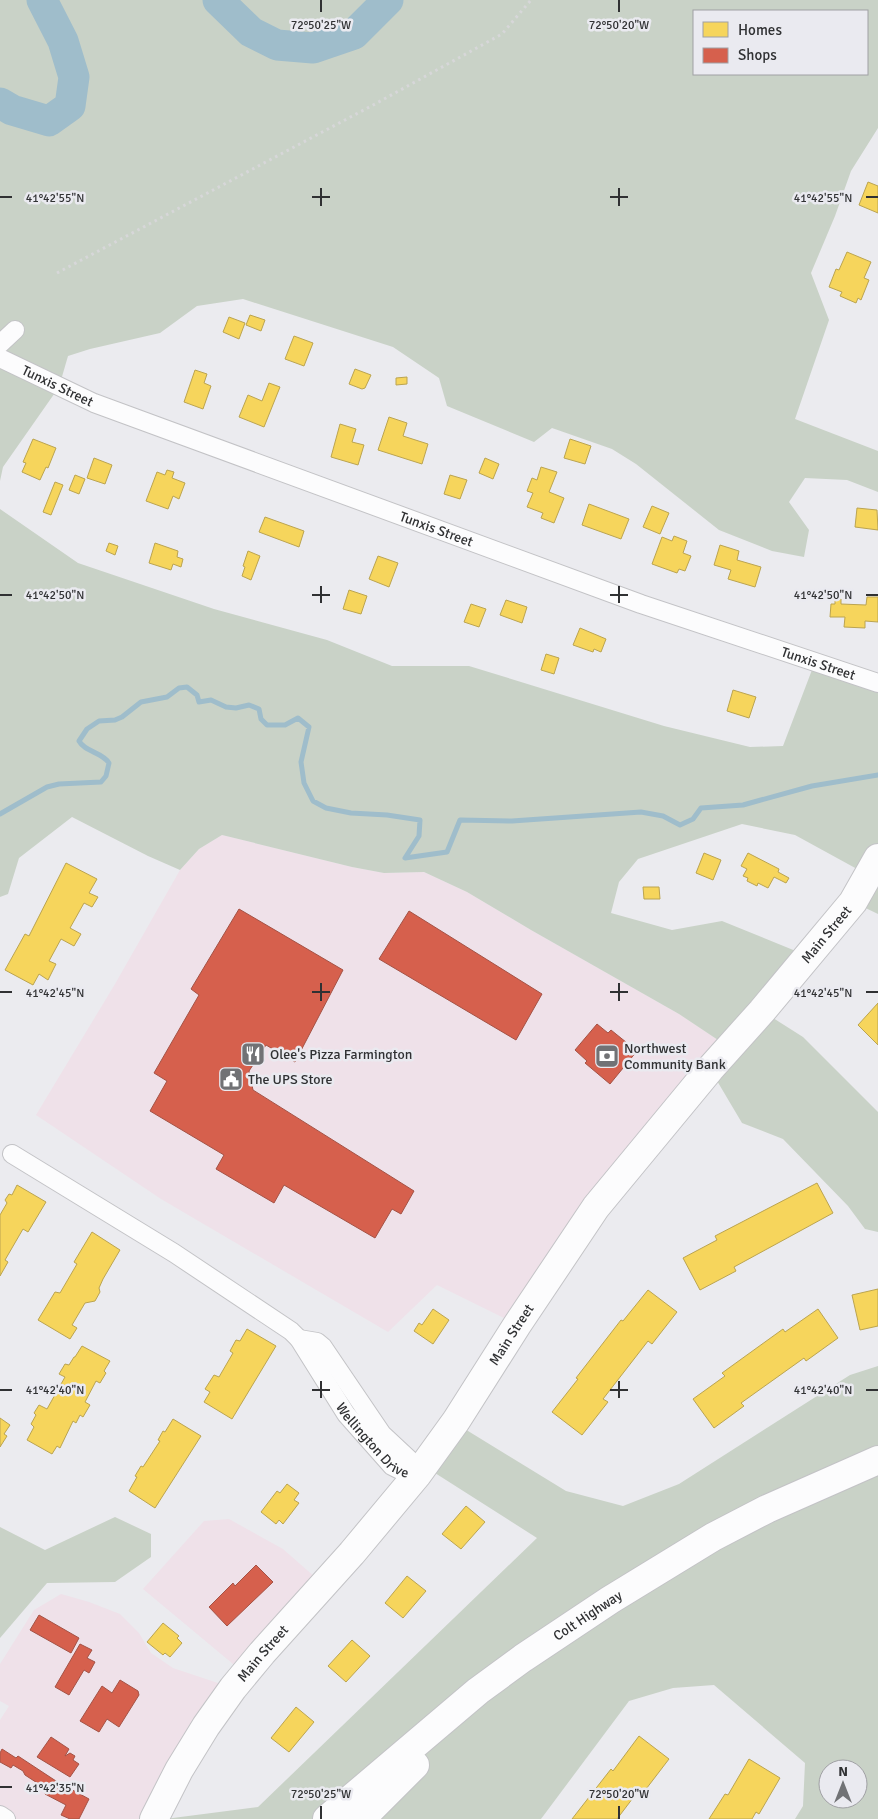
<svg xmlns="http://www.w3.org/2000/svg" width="878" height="1819" font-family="Signika,sans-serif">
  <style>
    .commercial { fill: #efe1e9 }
    .green { fill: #c9d2c7; fill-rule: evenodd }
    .homes { fill: #f6d55c; stroke: #bba450 }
    .shops { fill: #d6604d; stroke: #a45245 }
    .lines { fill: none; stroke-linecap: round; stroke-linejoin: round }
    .stream { stroke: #9fbdcb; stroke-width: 5 }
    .river { stroke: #9fbdcb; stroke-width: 31 }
    .minor-casing { stroke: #c3c3c6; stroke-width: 20 }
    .trunk-casing { stroke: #c3c3c6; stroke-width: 30 }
    .path { stroke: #d7d7d9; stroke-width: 3; stroke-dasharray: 2.5 4; stroke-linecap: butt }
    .minor { stroke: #fcfcfd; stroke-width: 18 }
    .trunk { stroke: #fcfcfd; stroke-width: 28 }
    .ticks { fill: none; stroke: #303133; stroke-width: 2 }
    .labels { text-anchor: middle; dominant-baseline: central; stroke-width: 5; stroke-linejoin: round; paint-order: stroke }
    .street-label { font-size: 14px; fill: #303133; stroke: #eaeaf0 }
    .poi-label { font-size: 14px; fill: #303133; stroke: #eaeaf0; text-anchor: start }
    .ticks-label { font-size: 12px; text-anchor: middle; fill: #303133; stroke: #eaeaf0; stroke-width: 5; stroke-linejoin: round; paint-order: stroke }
  </style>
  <rect width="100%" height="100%" fill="#ebebef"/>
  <path class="commercial" d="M222 835 352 867 384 873 424 872 467 892 531 930 679 1014 718 1040 612 1167 562 1231 508 1320 437 1285 388 1332 161 1199 36 1115 115 984 180 870 199 849Z
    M229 1519 283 1549 324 1585 245 1674 143 1589 204 1521Z
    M61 1594 89 1602 120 1614 139 1633 151 1653 173 1668 233 1688 154 1819H0V1720L9 1706 0 1701V1664L34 1610Z"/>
  <path class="green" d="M0 0H878V128L851 171 835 216 811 273 829 320 795 419 878 451V492L847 480 805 478 789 502 809 530 804 557 772 551 719 530 636 464 612 449 552 428 534 442 447 406 439 378 393 347 243 299 197 306 160 333 90 349 68 356 59 387 3 467 0 481ZM694 11H867V74H694Z
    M0 509 78 563 214 609 327 640 392 666H469L664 726 750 747 783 746 815 662 878 683V914L853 902 868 875 795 835 742 824 638 859 619 882 611 913 672 930 722 921 808 956 762 1011 803 1037 878 1112V1232L865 1229 848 1206 783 1139 742 1123 710 1069 718 1040 679 1014 531 930 467 892 424 872 384 873 352 867 222 835 199 849 180 870 148 856 72 817 19 858 8 894 0 897Z
    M878 1366V1819H795L803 1806 805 1763 714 1685 673 1688 629 1701 541 1819H165L258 1807 537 1538 424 1466 455 1423 566 1491 623 1506 679 1484 850 1375ZM828 1769H858V1799H828Z
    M115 1517 151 1534V1557L115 1582 47 1583 0 1638V1527L45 1550Z"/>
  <path class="homes" d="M868 182 878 186V213L859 205Z
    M847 252 871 262 864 278 869 280 861 300 858 298 856 303 840 296 842 292 829 287 836 269 839 270Z
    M250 315 265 320 261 331 246 325Z
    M229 317 245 323 239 339 223 332Z
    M294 336 313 343 304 366 285 359Z
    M355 369 371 375 365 388 362 389 349 384Z
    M195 370 207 374 204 383 211 386 203 409 184 402Z
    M407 377V384L396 385V378Z
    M269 383 280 387 264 427 239 417 248 395 262 401Z
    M389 417 407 423 403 436 428 444 422 464 378 450Z
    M340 424 356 429 352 442 364 445 358 465 331 457Z
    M33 439 56 448 48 468 46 467 40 480 22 472 26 463 23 462Z
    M570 439 591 446 585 464 564 458Z
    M94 458 112 465 105 484 87 478Z
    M485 458 499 464 493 479 479 473Z
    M541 467 557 472 549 492 564 498 554 523 541 518 543 513 527 507 533 493 527 491 532 478 537 480Z
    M167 470 174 472 172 478 185 483 179 499 173 496 168 509 146 501 157 472 165 475Z
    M75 475 85 479 79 494 69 490Z
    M450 475 467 480 460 499 444 494Z
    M55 482 63 485 51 515 43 512Z
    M589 504 629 519 621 539 582 525Z
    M652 506 669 513 660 534 643 527Z
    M857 508 877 510 878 530 855 527Z
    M265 517 304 531 299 547 259 532Z
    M674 536 687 541 683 553 691 556 685 571 679 569 677 573 652 564 662 537 672 541Z
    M109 543 118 546 115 555 106 551Z
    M155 543 178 551 177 557 183 559 181 567 173 564 171 570 149 563Z
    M720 545 739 551 737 560 761 567 755 587 728 579 731 570 714 565Z
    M248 551 260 556 251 580 242 576 245 567 243 566Z
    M378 556 398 563 389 587 369 579Z
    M349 590 367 596 361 614 343 609Z
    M867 597H878V622L865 621V628L844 627 845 617H830L831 604H835V599H841V604L866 605Z
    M506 600 527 607 522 623 500 615Z
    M471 604 486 609 479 627 464 622Z
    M580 628 606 639 601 652 594 649 593 652 573 645Z
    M546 654 559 658 554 674 541 670Z
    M733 690 756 697 749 718 727 711Z
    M704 853 721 860 713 880 696 873Z
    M748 853 779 869 778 872 789 878 786 883 774 877 768 888 758 883 757 886 747 881 748 878 743 876 747 869 741 866Z
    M66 863 97 879 89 893 98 897 92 907 84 903 70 928 81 934 74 946 61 939 49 961 56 964 48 980 39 974 33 985 5 970 25 934 29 936Z
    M643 887H659L660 899H644Z
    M878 1003V1045L858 1025Z
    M817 1183 833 1213 734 1267 736 1271 700 1290 683 1258 717 1240 715 1236Z
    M17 1185 46 1202 28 1232 23 1229 5 1260 8 1262 0 1276V1215L7 1203 5 1200 9 1194 12 1195Z
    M92 1232 120 1250 103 1279 99 1288 100 1292 95 1301 85 1303 72 1325 77 1328 70 1339 38 1320 55 1292 60 1293 77 1264 74 1262Z
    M878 1289V1326L860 1330 852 1295Z
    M648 1290 677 1312 652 1344 648 1341 603 1399 608 1402 582 1435 552 1412 578 1379 576 1378 621 1320 623 1321Z
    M433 1309 449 1320 433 1344 414 1331 419 1323 422 1325Z
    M818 1309 838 1338 806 1361 804 1358 741 1403 744 1406 714 1428 693 1399 725 1376 722 1373 783 1329 785 1332Z
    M247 1329 276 1346 232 1419 204 1402 210 1392 205 1389 214 1375 219 1377 233 1353 230 1351 236 1340 240 1341Z
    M82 1346 110 1361 104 1371 106 1373 100 1383 96 1381 85 1402 90 1405 83 1417 80 1415 76 1423 73 1421 60 1448 57 1446 52 1454 27 1440 34 1427 31 1424 36 1415 34 1413 39 1405 47 1409 65 1377 59 1374 65 1364 69 1365 74 1357H75Z
    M0 1418 10 1425 4 1434 7 1436 0 1447Z
    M173 1419 201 1436 155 1508 129 1491 137 1477 135 1476 141 1466 143 1467 160 1441 158 1440 163 1431 165 1432Z
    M287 1484 299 1493 294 1500 299 1503 283 1524 279 1520 276 1524 261 1512 277 1491 280 1493Z
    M466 1506 485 1522 461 1549 442 1534Z
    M407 1576 426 1591 403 1618 385 1603Z
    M163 1623 179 1636 177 1638 182 1643 170 1657 165 1653 163 1655 147 1642Z
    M352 1640 370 1656 346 1682 328 1666Z
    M296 1707 314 1722 289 1752 271 1738Z
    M639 1736 669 1759 643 1793 639 1790 617 1819H572L611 1769 613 1771Z
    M749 1759 780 1778 759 1814 756 1812 752 1819H709L725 1794 728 1795Z"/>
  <path class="shops" d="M239 909 343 970 295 1062 266 1045 249 1071 253 1090 414 1191 401 1214 392 1209 375 1238 284 1185 274 1203 216 1169 224 1155 150 1111 167 1081 154 1073 199 995 191 989Z
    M409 911 542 994 516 1040 379 959Z
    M597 1024 608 1033 611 1030 637 1051 610 1084 585 1063 587 1061 575 1050Z
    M256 1565 273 1582 227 1626 209 1607 233 1583 235 1586Z
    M39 1615 79 1638 71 1653 30 1630Z
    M80 1644 92 1650 87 1658 95 1662 89 1673 84 1670 69 1695 55 1687Z
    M120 1680 138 1691 139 1695 119 1727 107 1719 99 1732 80 1721 102 1686 112 1693Z
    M51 1737 69 1749 65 1756 70 1753 75 1756 73 1760 79 1764 70 1777 37 1757Z
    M2 1749 16 1758 18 1756 56 1781 89 1799 79 1819H70L61 1815 66 1805 45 1794 50 1786 48 1784 45 1788 25 1775 23 1771 13 1765 11 1768 0 1762V1753Z"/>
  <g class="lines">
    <path class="stream" d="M0 814 47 787 59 784 101 782 106 776 109 763C102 752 85 752 79 741L87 729 99 721 115 720 122 717 141 702 167 697 179 688 187 687 197 695 199 702 211 700 226 707 236 708 249 705 259 709 261 719 267 725H285L298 718 309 727 301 762 304 783 313 801 326 808 351 813 387 815 420 820 419 836 405 858 447 852 460 820 512 821 641 812 663 816 680 825 693 819 701 808 743 805 812 786 878 775"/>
    <path class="river" d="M218 0 251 32 277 45 313 48 354 34 388 0
      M0 103 12 110 49 121 70 106 74 77 63 41 42 0"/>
    <g class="minor-casing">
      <g id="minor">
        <path d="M0 344 15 330"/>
        <path id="s1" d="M0 358 94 403 641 604 878 683"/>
        <path id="s2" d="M12 1154 174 1253 291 1331 299 1339 346 1414 392 1466 404 1472 417 1475"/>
        <path d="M299 1339 317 1342 323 1347 382 1434 412 1462 417 1475"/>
        <path d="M0 1815 6 1819"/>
      </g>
    </g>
    <g class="trunk-casing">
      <g id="trunk">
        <path id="s3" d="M154 1819 179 1770 206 1726 233 1688 262 1653 352 1553 417 1475 456 1421 517 1325 596 1207 710 1069 762 1011 853 902 878 858"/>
        <path id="s4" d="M327 1819 478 1691 523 1658 610 1600 713 1537 767 1509 878 1460"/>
        <path d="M361 1819 415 1765"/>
      </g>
    </g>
    <path class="path" d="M57 273 375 104 502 34 531 0"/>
    <use href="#minor" class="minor"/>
    <use href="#trunk" class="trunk"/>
  </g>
  <path class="ticks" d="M321 0V12M619 0V12M321 188V206M619 188V206M0 197H12M312 197H330M610 197H628M866 197H878M321 586V603M619 586V603M0 595H12M312 595H330M610 595H628M866 595H878M321 983V1001M619 983V1001M0 992H12M312 992H330M610 992H628M866 992H878M321 1381V1398M619 1381V1398M0 1390H12M312 1390H330M610 1390H628M866 1390H878M0 1787H12M321 1806V1819M619 1806V1819"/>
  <defs>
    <g id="restaurant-square" transform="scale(1.25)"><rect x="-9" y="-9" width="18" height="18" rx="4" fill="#717275" stroke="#eaeaf0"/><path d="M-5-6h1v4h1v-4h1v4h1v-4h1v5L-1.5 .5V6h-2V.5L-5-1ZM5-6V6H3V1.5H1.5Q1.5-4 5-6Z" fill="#fff"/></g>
    <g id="bank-square" transform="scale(1.25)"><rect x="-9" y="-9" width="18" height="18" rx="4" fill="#717275" stroke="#eaeaf0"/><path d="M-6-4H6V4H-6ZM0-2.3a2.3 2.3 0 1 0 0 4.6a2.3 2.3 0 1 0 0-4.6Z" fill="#fff"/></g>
    <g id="civic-square" transform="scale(1.25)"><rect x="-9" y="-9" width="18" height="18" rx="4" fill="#717275" stroke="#eaeaf0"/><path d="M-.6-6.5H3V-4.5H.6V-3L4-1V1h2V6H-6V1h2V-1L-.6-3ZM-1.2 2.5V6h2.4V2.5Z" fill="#fff"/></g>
  </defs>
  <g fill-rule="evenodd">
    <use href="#restaurant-square" x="253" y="1054"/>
    <use href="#bank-square" x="607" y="1056"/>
    <use href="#civic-square" x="231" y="1079"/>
  </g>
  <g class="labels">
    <g class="street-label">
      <text stroke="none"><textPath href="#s1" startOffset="64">Tunxis Street</textPath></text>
      <text stroke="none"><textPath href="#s1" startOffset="469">Tunxis Street</textPath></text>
      <text stroke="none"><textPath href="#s1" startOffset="874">Tunxis Street</textPath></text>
      <text stroke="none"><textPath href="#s3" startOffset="1114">Main Street</textPath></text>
      <text stroke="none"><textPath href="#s3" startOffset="604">Main Street</textPath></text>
      <text stroke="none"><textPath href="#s2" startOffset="468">Wellington Drive</textPath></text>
      <text stroke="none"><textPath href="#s4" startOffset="331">Colt Highway</textPath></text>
      <text stroke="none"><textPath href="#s3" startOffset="199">Main Street</textPath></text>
    </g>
    <g class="poi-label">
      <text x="624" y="1048">Northwest<tspan x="624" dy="16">Community Bank</tspan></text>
      <text x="270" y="1054">Olee's Pizza Farmington</text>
      <text x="248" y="1079">The UPS Store</text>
    </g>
  </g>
  <g class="ticks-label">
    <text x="321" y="29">72°50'25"W</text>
    <text x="619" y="29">72°50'20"W</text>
    <text x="55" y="202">41°42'55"N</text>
    <text x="823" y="202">41°42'55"N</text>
    <text x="55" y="599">41°42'50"N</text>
    <text x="823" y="599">41°42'50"N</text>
    <text x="55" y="997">41°42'45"N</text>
    <text x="823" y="997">41°42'45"N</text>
    <text x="55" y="1394">41°42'40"N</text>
    <text x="823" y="1394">41°42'40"N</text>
    <text x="55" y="1792">41°42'35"N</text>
    <text x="321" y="1798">72°50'25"W</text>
    <text x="619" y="1798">72°50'20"W</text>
  </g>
  <rect x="693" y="10" width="175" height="65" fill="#eaeaf0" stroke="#a0a0a4"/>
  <rect x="703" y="22" width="25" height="15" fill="#f6d55c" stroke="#a0a0a4"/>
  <text x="738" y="35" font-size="15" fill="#303133">Homes</text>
  <rect x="703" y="48" width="25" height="15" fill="#d6604d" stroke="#a0a0a4"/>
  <text x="738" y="60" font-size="15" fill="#303133">Shops</text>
  <g transform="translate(843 1784)"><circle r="24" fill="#eaeaf0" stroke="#a0a0a4"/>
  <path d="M0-4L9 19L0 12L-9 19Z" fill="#717275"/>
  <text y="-8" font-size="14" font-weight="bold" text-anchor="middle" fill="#303133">N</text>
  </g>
</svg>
